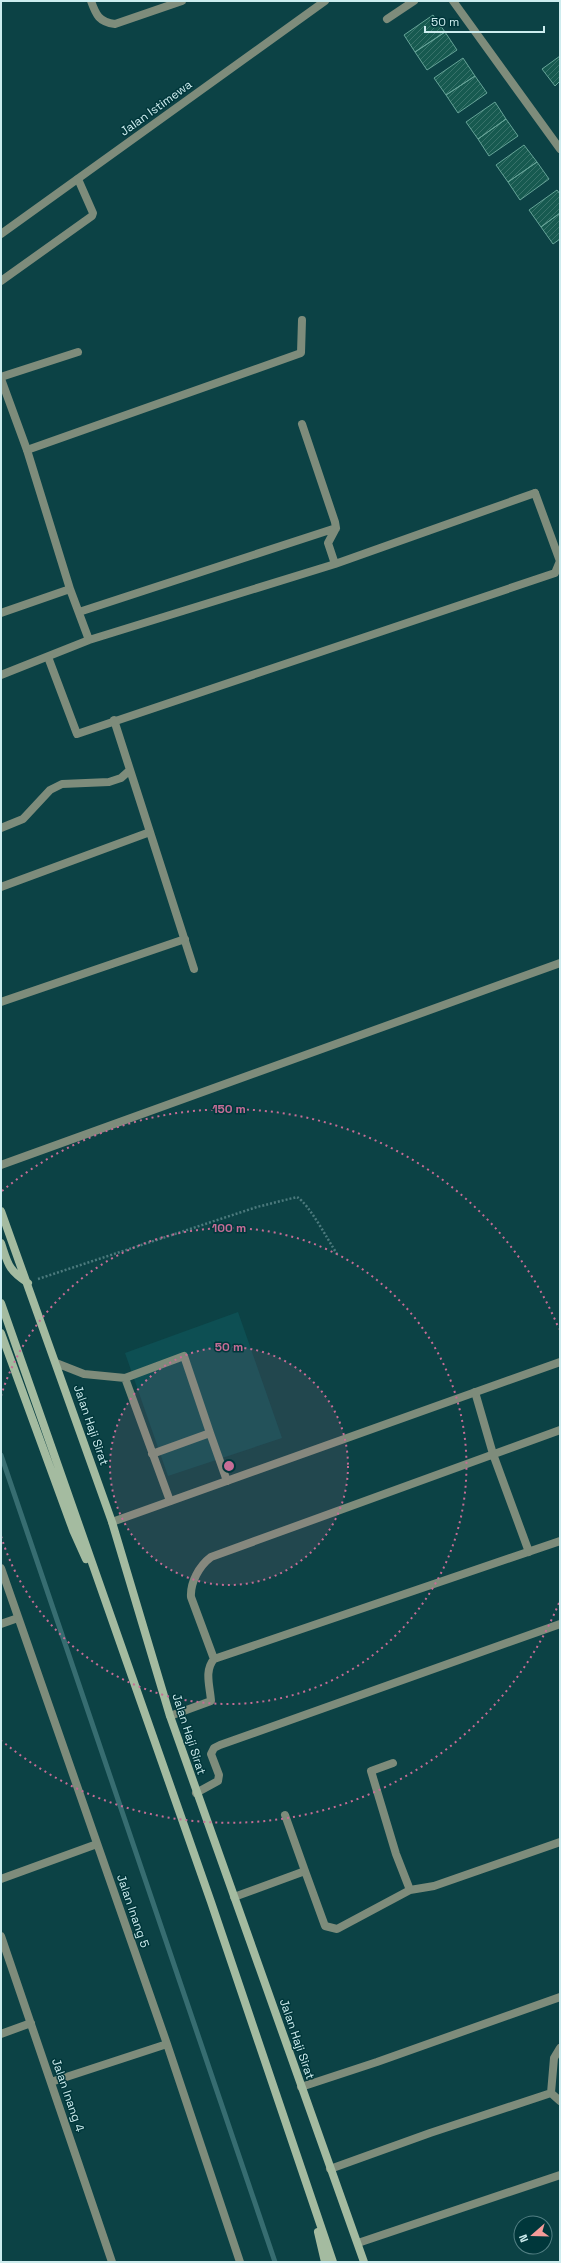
<svg xmlns="http://www.w3.org/2000/svg" width="561" height="2263" font-family="'Space Grotesk',sans-serif">
  <style>
    .built { fill: #0d4f53 }
    .lines { fill: none; stroke-linecap: round; stroke-linejoin: round }
    .stream { stroke: #376d71; stroke-width: 5 }
    .building { fill: url(#building-hatch); stroke: #66a498 }
    .path { stroke: #4c7a7d; stroke-width: 2.5; stroke-dasharray: 2 2; stroke-linecap: butt }
    .service { stroke: #7e8c7b; stroke-width: 8 }
    .minor { stroke: #7e8c7b; stroke-width: 8 }
    .secondary { stroke: #a4bba0; stroke-width: 8 }
    .ring { fill: none; stroke: #c66d96; stroke-width: 2; stroke-dasharray: 2 4 }
    .labels { text-anchor: middle; dominant-baseline: central; stroke-width: 3; stroke-linejoin: round; paint-order: stroke }
    .street-label { font-size: 12px; fill: #cdecee; stroke: #00373b }
    .centre { fill: #c66d96; stroke: #00373b; stroke-width: 2 }
    .ring-label { font-size: 12px; text-anchor: middle; font-weight: bold; fill: #c66d96; stroke: #00373b; stroke-width: 3; stroke-linejoin: round; paint-order: stroke }
  </style>
  <defs>
    <pattern id="building-hatch" width="6" height="6" patternUnits="userSpaceOnUse"><rect width="6" height="6" fill="#175a50"/><path d="M-1 1l2-2M0 6l6-6M5 7l2-2" fill="none" stroke="#38726a"/></pattern>
  </defs>
  <rect width="100%" height="100%" fill="#0c4245"/>
  <path class="built" d="M238 1312 282 1438 168 1476 125 1353Z"/>
  <g class="lines">
    <path class="stream" d="M1 1455 275 2262"/>
  </g>
  <path class="building" d="M433 15 445 32 415 52 404 35Z
    M445 32 457 50 427 70 415 52Z
    M560 56V81L555 86 542 69Z
    M463 58 475 76 446 95 434 78Z
    M475 76 487 93 458 113 446 95Z
    M495 102 506 119 478 139 466 122Z
    M506 119 518 136 489 156 478 139Z
    M524 145 537 162 508 182 496 165Z
    M537 162 549 179 520 200 508 182Z
    M557 190 560 194V213L541 227 529 210Z
    M560 213V239L553 244 541 227Z"/>
  <g class="lines">
    <path class="path" d="M38 1279 257 1207 297 1197C309 1204 328 1240 337 1254"/>
    <path class="service" d="M1 281 92 216 93 213 78 179
      M1 377 78 352
      M27 450 301 353 302 320
      M48 657 77 734 555 573 560 561 535 493
      M56 1363 84 1374 125 1378 184 1356 210 1433 152 1454
      M125 1378 170 1501
      M475 1392 493 1454 529 1552
      M210 1433 227 1481
      M214 1659 191 1597C190 1583 199 1566 211 1557L560 1430
      M170 1716 211 1701C210 1686 204 1671 214 1659L560 1541
      M196 1793 218 1781 219 1775 211 1754 214 1748 220 1745 560 1624
      M285 1815 305 1871
      M410 1890 434 1886 560 1842
      M234 1897 305 1871 325 1926 337 1929 410 1890 396 1854 371 1771 393 1763
      M301 2087 377 2062 560 1997
      M551 2093 554 2058 560 2048
      M330 2169 430 2133 551 2093 560 2101
      M358 2243 560 2175"/>
    <path class="minor" d="M91 1C96 15 99 22 115 24L182 1
      M453 1 560 149
      M387 19 414 1
      M1 234 325 1
      M1 379 27 450 70 589 1 613
      M302 424 335 522 336 528 328 543 335 564
      M70 589 89 640
      M79 612 336 528
      M1 675 89 640 335 564 535 493
      M114 720 194 969
      M1 828 23 819 50 790 62 784 109 782 121 778 130 770
      M1 887 150 832
      M1 1002 185 939
      M1 1165 560 963
      M112 1522 560 1362
      M1 1568 167 2044 240 2262
      M1 1624 18 1618
      M1 1879 97 1844
      M1 1936 112 2262
      M1 2034 31 2023
      M51 2082 167 2044"/>
    <path class="secondary" d="M1 1211 112 1522 170 1716 364 2262
      M1 1243C8 1264 8 1270 28 1283
      M1 1303 211 1902 333 2262
      M1 1333 73 1530 86 1559
      M318 2232 325 2262"/>
  </g>
  <circle cx="229" cy="1466" r="119" fill="#c66d96" fill-opacity=".12"/>
  <g class="ring">
    <circle cx="229" cy="1466" r="119"/>
    <path d="M1 1396A238 238 0 1 1 1 1536"/>
    <path d="M559 1603A357 357 0 0 1 2 1741M2 1191A357 357 0 0 1 559 1329"/>
  </g>
  <g class="labels">
    <g class="street-label">
      <text transform="translate(156 108) rotate(-36)">Jalan Istimewa</text>
      <text transform="translate(91 1425) rotate(71)">Jalan Haji Sirat</text>
      <text transform="translate(189 1734) rotate(72)">Jalan Haji Sirat</text>
      <text transform="translate(133 1911) rotate(71)">Jalan Inang 5</text>
      <text transform="translate(297 2039) rotate(71)">Jalan Haji Sirat</text>
      <text transform="translate(68 2095) rotate(71)">Jalan Inang 4</text>
    </g>
  </g>
  <circle cx="229" cy="1466" r="6" class="centre"/>
  <g class="ring-label">
    <text x="229" y="1113">150 m</text>
    <text x="229" y="1232">100 m</text>
    <text x="229" y="1351">50 m</text>
  </g>
  <rect width="561" height="2263" fill="none" stroke="#cdecee" stroke-width="4"/>
  <g transform="translate(533 2235) rotate(250)"><circle r="19" fill="#00373b" stroke="#527f83"/>
  <path d="M0-3L7 15L0 10L-7 15Z" fill="#f59b99"/>
  <text y="-6" font-size="11" font-weight="bold" text-anchor="middle" fill="#cdecee">N</text>
  </g>
  <path d="M425 26v6h119v-6" fill="none" stroke="#cdecee" stroke-width="2"/>
  <text x="431" y="26" font-size="12" fill="#cdecee" stroke="#00373b" stroke-width="3" paint-order="stroke">50 m</text>
</svg>
